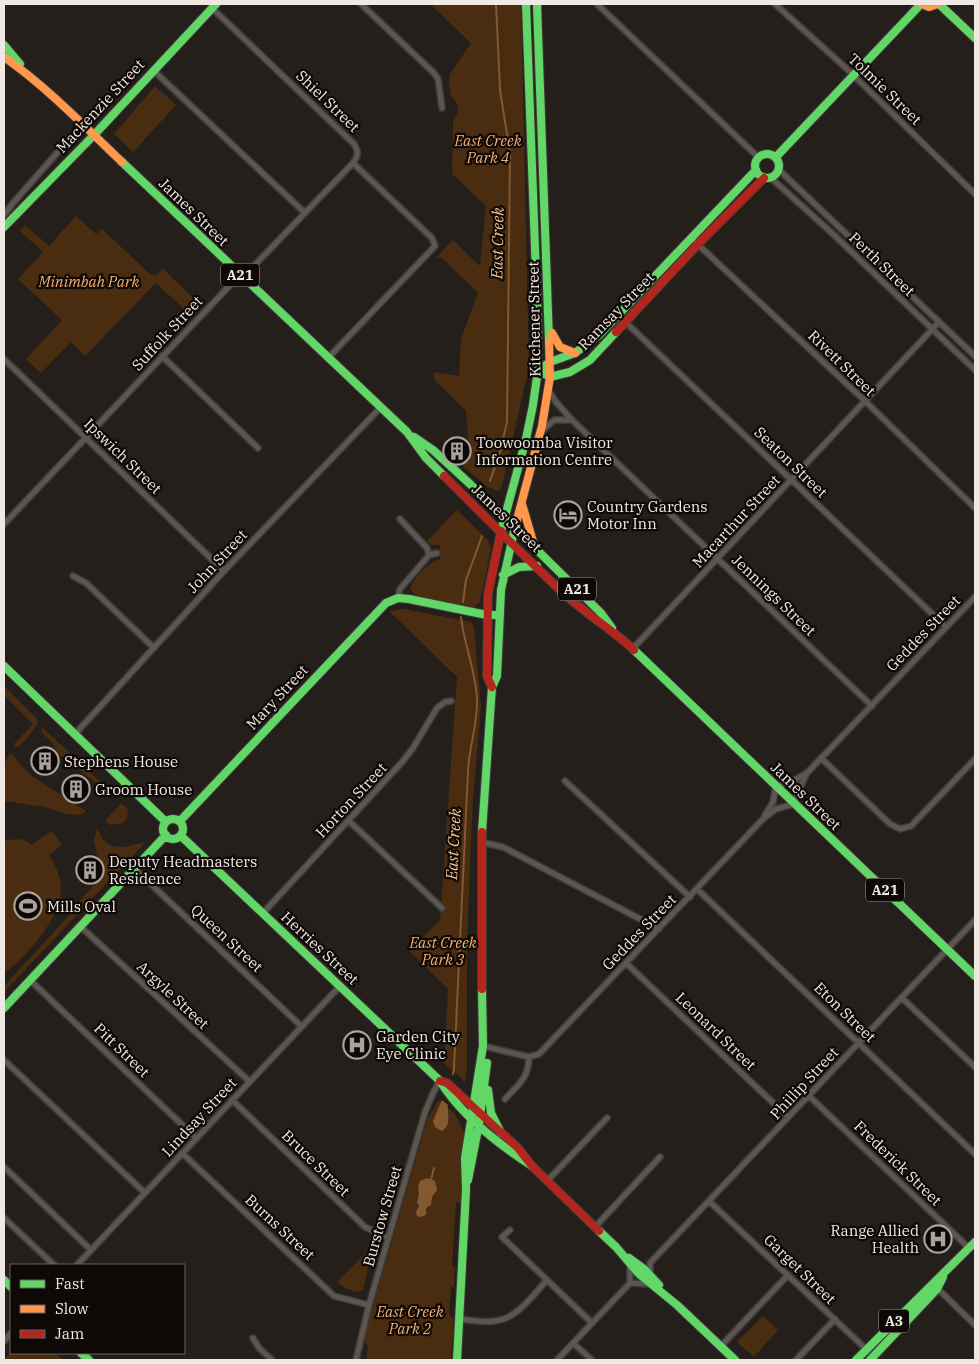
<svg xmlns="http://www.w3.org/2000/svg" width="979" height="1364" font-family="'IBM Plex Serif',serif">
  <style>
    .green { fill: #4a2d10 }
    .water { fill: #835932 }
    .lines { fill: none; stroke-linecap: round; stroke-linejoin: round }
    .stream { stroke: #835932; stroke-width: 2 }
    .street-casing { stroke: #3e3a36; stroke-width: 8 }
    .fast-casing { stroke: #3e3a36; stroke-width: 10 }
    .slow-casing { stroke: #3e3a36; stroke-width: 10 }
    .jam-casing { stroke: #3e3a36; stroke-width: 10 }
    .street { stroke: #5b5652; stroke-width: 5 }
    .fast { stroke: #63d668; stroke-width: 8 }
    .slow { stroke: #ff974d; stroke-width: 8 }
    .jam { stroke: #b3261e; stroke-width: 8 }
    .labels { text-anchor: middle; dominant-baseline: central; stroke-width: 4.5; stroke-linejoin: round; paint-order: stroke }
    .shield { fill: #0e0906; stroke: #aca6a1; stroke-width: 1 }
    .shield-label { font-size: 14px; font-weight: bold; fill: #f0e9e3 }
    .street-label { font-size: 15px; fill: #f0e9e3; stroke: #0e0906 }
    .park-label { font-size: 15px; font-style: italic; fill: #f4af70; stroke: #0e0906 }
    .poi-label { font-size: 15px; fill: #f0e9e3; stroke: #0e0906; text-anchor: start }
    .water-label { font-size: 16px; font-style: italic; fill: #fac291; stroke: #0e0906 }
  </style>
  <rect width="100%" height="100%" fill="#241f1a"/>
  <path class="green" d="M434 4H521L529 367 502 486 498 491 488 487 463 467 468 435 466 411 434 379V372L459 376 461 339 478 293 442 258H436L453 240 480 266 486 206 452 174 453 120 458 112 457 103 451 96 449 84 450 74 471 43 432 6Z
    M155 86 176 105 133 152 114 134Z
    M76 216 96 234 102 229 151 275H157L163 269 195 300 185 310 156 283 85 356 71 342 41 373 26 359 62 320 18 279 43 252 20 231 25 225 49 246Z
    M457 510 488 540 491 549 480 602 473 607 416 596 410 589C413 578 429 562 440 559V545H431L427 541Z
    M404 609 471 622 474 627 481 707 473 798 470 862 467 947V1068L465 1082 444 1063 448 989 409 951 440 920 457 677 389 611Z
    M4 686 38 720V723C31 732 26 743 15 748L14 744 33 724 4 695Z
    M42 727 106 787 102 789C95 780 85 777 79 767L69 766 67 756H60L51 741 41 732Z
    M11 753 29 774 86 811 81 815 67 814 45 807 4 801C4 789 1 760 11 753Z
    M121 803 128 809 127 818 124 823 110 825 105 821Z
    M97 828C100 832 100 835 103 839 112 852 132 846 144 842V844L4 992V986L66 919 82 898 97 882 99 866 94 840Z
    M52 831 62 845 49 855C70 887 61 908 40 937 29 951 18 963 4 973V841C13 839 25 837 31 845Z
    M439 1100 455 1114 465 1134 461 1205 456 1201 452 1266 455 1267 454 1287H451L449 1314 454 1320 451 1360H366L368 1346 363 1341 367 1326 428 1118Z
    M373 1246 363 1290 358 1292 346 1289 337 1282Z
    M763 1316 778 1330 754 1357 737 1342Z
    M11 1352 55 1353 63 1360H4Z"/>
  <path class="water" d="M442 1100 448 1105C447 1115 452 1125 442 1131L435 1127 433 1121Z
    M427 1178 435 1181 437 1190 432 1197 431 1205 426 1208V1215L420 1217 417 1216 416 1212 419 1206 417 1202 419 1194 418 1186 420 1181Z"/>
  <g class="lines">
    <path class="stream" d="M490 481 500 452 507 422 510 153 500 90 496 4
      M463 602 466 580 482 536
      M453 1074 454 1068C459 969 464 870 468 771 469 747 478 723 477 699 476 671 464 645 461 617
      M431 1180 434 1168"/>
    <g class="street-casing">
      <path id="street" d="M361 4 434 73 438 79 442 108
        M597 4 758 157
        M775 4 847 69 975 194
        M212 8 354 144C359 152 358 156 353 163L432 238 435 246 329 357
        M153 70 305 213
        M778 169 975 356
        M770 177 834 235 975 370
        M4 215 13 203 57 153
        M691 238 865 401 975 508
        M618 315 946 627
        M162 356 258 448
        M4 359 224 571
        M549 391 556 402 572 420 872 706
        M542 431 554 420H571
        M400 519 427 548 429 555
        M4 524 234 281 249 271 353 163
        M73 576 86 583 154 648
        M398 598 400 589 429 555 437 553
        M632 648 638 643 939 322
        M75 734 224 571 380 408
        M821 758 890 824 900 829 911 826 975 759
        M565 781 690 897
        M765 815 773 802 776 786 791 782 807 773 975 597
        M349 821 442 908
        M481 842 503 847 659 929
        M135 869 301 1026
        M697 889 975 1154
        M263 913 403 761 413 748 437 708 445 702 451 701
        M80 926 249 1081
        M626 963 788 1117
        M30 980 196 1138
        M902 998 975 1067
        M483 1046 529 1057 539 1054 764 818 776 809 794 804 798 792 807 773
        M4 1060 145 1193
        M809 1096 969 1248
        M505 1099C518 1085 529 1078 529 1057
        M232 1100 365 1227 388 1238
        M182 1153 334 1296 369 1305
        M4 1167 91 1250
        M547 1181 607 1118
        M709 1201 868 1351
        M4 1218 54 1265
        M595 1227 660 1157
        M510 1230 502 1237 592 1323
        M77 1265 340 986
        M650 1275V1263L975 920
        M630 1283 650 1284
        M938 1289 975 1325
        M459 1319C471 1320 484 1323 495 1321 517 1319 533 1295 547 1280
        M253 1338 259 1348 272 1360
        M4 1341 11 1333
        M573 1343 592 1360
        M721 1346 788 1275
        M356 1360 369 1305 425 1112 434 1091 440 1081
        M557 1360 630 1283V1265
        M796 1360 835 1319"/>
    </g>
    <g class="fast-casing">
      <path id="fast" d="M537 4 549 341
        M939 4 975 38
        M4 45 20 64
        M755 166a12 12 0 1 1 24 0a12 12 0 1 1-24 0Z
        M776 157 921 4
        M122 162 407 432 426 458 444 476
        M4 227 94 135 216 4
        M616 332 590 360 570 372 550 377 538 370 550 362 575 353 599 335 756 170
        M414 437 433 450 470 484 601 613 612 628
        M501 531 526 439 533 405 538 370V329L526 4
        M503 575 519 567 537 566
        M634 650 975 976
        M4 666 166 822
        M163 829a10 10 0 1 1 20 0a10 10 0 1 1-20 0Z
        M180 821 386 603 398 598 409 599 487 615H500
        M482 832 492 687 497 676 501 590 515 527
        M181 836 440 1081C462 1116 498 1144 532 1166
        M4 1008 166 835
        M488 1090 491 1113 501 1133
        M468 1180 479 1124 487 1063
        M599 1231 616 1247 639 1274 677 1305 735 1360
        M629 1258 644 1269 659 1285
        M4 1280 11 1287
        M81 1353 89 1360
        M457 1360 466 1190 465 1158 483 1046 482 989
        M856 1360 975 1242
        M870 1360 937 1289 943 1277"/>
    </g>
    <g class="slow-casing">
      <path id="slow" d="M922 4 929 7 938 4
        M4 57C47 87 84 126 122 162
        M552 333 560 347 575 353
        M522 504 534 545
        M515 527 542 426 550 377 549 341"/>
    </g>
    <g class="jam-casing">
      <path id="jam" d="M616 332 698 244 764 178
        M444 476C485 516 525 558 568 597 589 616 613 630 634 650
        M492 687 487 676 488 594 501 531
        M482 832V989
        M440 1081 447 1083 518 1148 532 1166 599 1231"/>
    </g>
    <use href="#street" class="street"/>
    <use href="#fast" class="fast"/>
    <use href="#slow" class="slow"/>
    <use href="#jam" class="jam"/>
  </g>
  <defs>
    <g id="building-ring" transform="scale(1.4375)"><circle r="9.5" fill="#0e0906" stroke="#a9a29d" stroke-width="1.5"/><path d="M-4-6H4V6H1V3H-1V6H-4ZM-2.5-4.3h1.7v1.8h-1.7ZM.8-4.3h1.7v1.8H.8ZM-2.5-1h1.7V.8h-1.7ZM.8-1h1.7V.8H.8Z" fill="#a9a29d"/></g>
    <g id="hotel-ring" transform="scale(1.4375)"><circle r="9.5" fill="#0e0906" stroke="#a9a29d" stroke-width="1.5"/><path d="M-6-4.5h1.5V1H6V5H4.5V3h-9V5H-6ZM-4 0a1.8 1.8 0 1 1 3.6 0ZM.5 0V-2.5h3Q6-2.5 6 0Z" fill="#a9a29d"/></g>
    <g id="stadium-ring" transform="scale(1.4375)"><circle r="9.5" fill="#0e0906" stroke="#a9a29d" stroke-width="1.5"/><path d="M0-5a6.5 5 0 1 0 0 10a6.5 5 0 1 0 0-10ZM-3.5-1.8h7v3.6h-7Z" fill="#a9a29d"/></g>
    <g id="hospital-ring" transform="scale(1.4375)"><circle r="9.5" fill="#0e0906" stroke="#a9a29d" stroke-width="1.5"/><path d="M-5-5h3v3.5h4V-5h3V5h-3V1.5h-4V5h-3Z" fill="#a9a29d"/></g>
  </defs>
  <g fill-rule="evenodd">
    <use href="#building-ring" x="457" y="451"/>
    <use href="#hotel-ring" x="568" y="515"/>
    <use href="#building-ring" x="45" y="761"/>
    <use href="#building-ring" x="76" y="789"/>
    <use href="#building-ring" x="90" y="870"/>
    <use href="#stadium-ring" x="28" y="906"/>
    <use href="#hospital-ring" x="357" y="1045"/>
    <use href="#hospital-ring" x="938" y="1239"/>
  </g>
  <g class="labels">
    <g class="shield">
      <rect x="221" y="263.5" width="38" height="23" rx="4"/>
      <rect x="558" y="577.5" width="38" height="23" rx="4"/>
      <rect x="866" y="878.5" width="38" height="23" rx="4"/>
      <rect x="879" y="1309.5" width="30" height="23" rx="4"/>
    </g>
    <g class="shield-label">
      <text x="240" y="275">A21</text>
      <text x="577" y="589">A21</text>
      <text x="885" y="890">A21</text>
      <text x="894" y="1321">A3</text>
    </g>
    <g class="street-label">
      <text transform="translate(885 89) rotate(44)">Tolmie Street</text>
      <text transform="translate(328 101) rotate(44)">Shiel Street</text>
      <text transform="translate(100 106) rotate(-47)">Mackenzie Street</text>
      <text transform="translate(194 212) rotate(44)">James Street</text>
      <text transform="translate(882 264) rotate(44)">Perth Street</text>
      <text transform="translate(616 311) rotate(-46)">Ramsay Street</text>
      <text transform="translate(534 319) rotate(-91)">Kitchener Street</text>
      <text transform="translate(167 333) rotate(-47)">Suffolk Street</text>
      <text transform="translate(842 363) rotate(44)">Rivett Street</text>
      <text transform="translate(123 456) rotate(44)">Ipswich Street</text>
      <text transform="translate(791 462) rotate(44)">Seaton Street</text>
      <text transform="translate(507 518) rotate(44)">James Street</text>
      <text transform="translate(736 521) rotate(-47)">Macarthur Street</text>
      <text transform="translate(217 561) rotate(-47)">John Street</text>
      <text transform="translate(774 595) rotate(44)">Jennings Street</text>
      <text transform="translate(923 633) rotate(-46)">Geddes Street</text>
      <text transform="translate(277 697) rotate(-47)">Mary Street</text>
      <text transform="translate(806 796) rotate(44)">James Street</text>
      <text transform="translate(351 800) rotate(-47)">Horton Street</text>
      <text transform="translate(639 932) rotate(-46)">Geddes Street</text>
      <text transform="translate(227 938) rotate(43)">Queen Street</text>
      <text transform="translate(320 948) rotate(43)">Herries Street</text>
      <text transform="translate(173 995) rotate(43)">Argyle Street</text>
      <text transform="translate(845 1012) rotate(44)">Eton Street</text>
      <text transform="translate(716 1031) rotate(44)">Leonard Street</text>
      <text transform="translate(122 1050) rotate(44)">Pitt Street</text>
      <text transform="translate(804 1083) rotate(-47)">Phillip Street</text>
      <text transform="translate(199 1117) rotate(-47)">Lindsay Street</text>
      <text transform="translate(316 1163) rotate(44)">Bruce Street</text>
      <text transform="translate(898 1163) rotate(44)">Frederick Street</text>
      <text transform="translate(382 1216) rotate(-74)">Burstow Street</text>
      <text transform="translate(280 1227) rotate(43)">Burns Street</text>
      <text transform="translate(800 1269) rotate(44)">Garget Street</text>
    </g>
    <g class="park-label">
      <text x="488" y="140">East Creek<tspan x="488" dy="17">Park 4</tspan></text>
      <text x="89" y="281">Minimbah Park</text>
      <text x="443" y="942">East Creek<tspan x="443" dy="17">Park 3</tspan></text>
      <text x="410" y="1311">East Creek<tspan x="410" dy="17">Park 2</tspan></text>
    </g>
    <g class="poi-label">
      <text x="476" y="442">Toowoomba Visitor<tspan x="476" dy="17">Information Centre</tspan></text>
      <text x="587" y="506">Country Gardens<tspan x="587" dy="17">Motor Inn</tspan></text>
      <text x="64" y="761">Stephens House</text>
      <text x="95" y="789">Groom House</text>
      <text x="109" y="861">Deputy Headmasters<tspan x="109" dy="17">Residence</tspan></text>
      <text x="47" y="906">Mills Oval</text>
      <text x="376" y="1036">Garden City<tspan x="376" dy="17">Eye Clinic</tspan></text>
      <text x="919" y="1230" text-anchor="end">Range Allied<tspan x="919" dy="17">Health</tspan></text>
    </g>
    <g class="water-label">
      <text transform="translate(497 243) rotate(-89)">East Creek</text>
      <text transform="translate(453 844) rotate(-87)">East Creek</text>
    </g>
  </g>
  <rect width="979" height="1364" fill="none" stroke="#f0e9e3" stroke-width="10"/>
  <rect x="10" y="1264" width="175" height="90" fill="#0e0906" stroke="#68635e"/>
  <rect x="20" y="1280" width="25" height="8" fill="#63d668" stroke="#68635e"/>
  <text x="55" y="1289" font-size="15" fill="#f0e9e3">Fast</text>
  <rect x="20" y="1305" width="25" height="8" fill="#ff974d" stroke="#68635e"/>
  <text x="55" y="1314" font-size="15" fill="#f0e9e3">Slow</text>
  <rect x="20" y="1330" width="25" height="8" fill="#b3261e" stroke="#68635e"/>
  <text x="55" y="1339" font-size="15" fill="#f0e9e3">Jam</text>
</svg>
